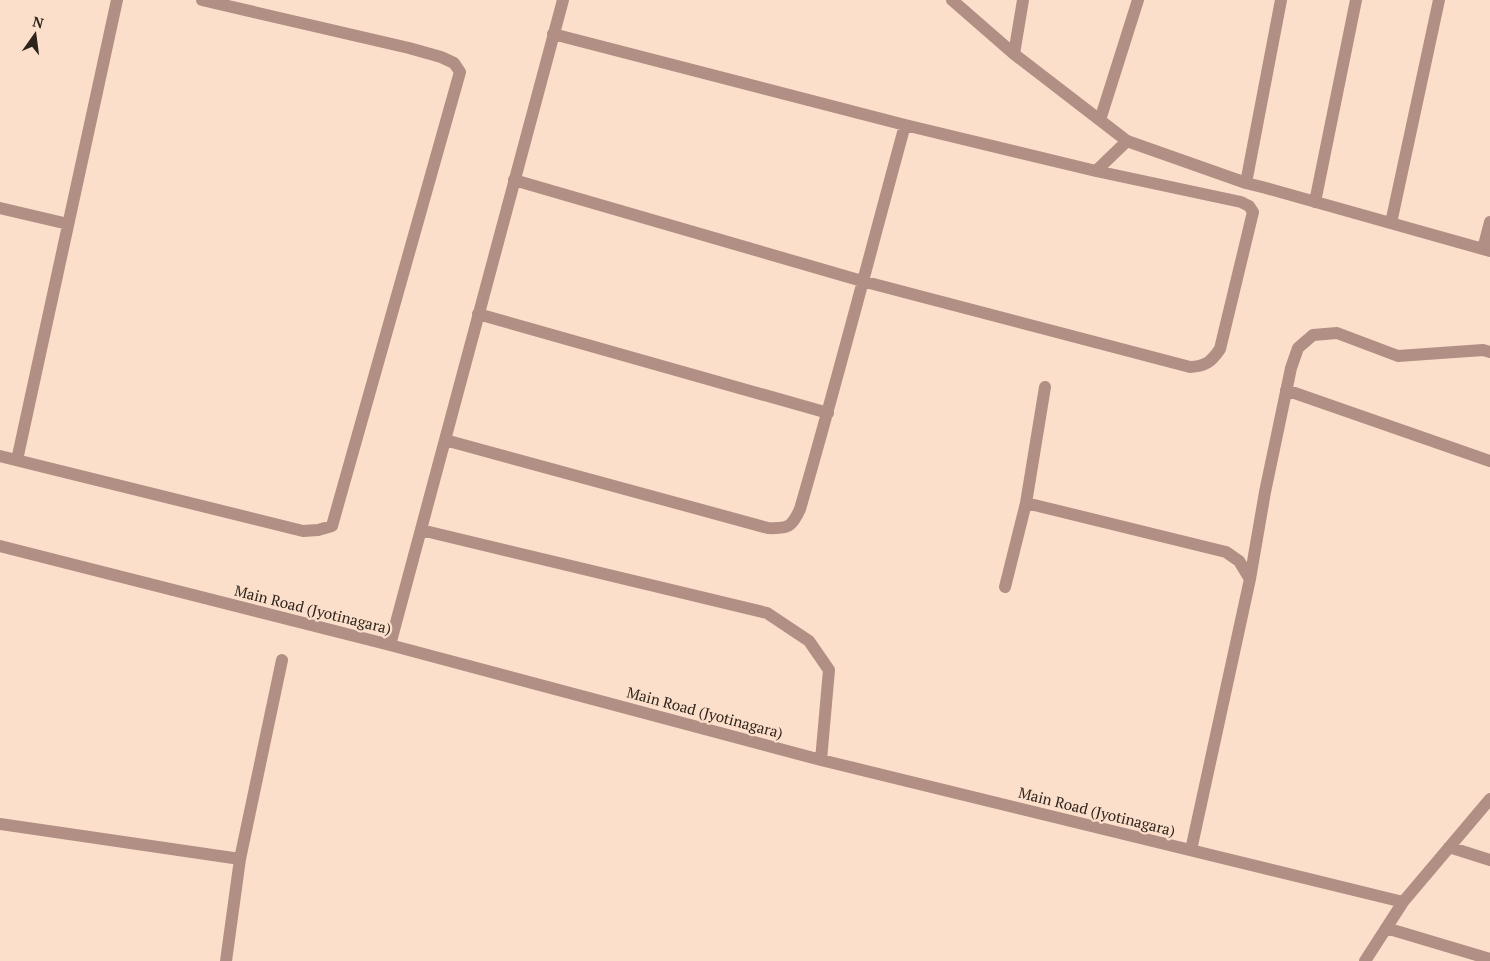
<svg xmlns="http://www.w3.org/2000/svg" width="1490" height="961" font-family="'PT Serif',serif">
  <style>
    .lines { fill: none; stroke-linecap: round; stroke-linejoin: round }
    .minor { stroke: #b18f84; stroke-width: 12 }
    .labels { text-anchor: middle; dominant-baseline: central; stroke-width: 4.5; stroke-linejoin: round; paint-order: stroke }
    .street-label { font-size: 15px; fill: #2d231b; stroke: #fbdfcb }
  </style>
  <rect width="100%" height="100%" fill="#fbdfcb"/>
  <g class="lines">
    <path class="minor" d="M952 0 1014 54 1127 141 1246 183 1266 188 1490 251
      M553 34 905 125 1096 171 1127 141
      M1014 54 1023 0
      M1100 120 1138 0
      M514 180 862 281 1190 367C1206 366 1211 362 1220 349L1253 212 1249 206 1241 202 1096 171
      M1246 183 1281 0
      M1315 202 1356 0
      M0 208 68 224
      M1391 223 1439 0
      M1483 249 1490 222
      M478 314 828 413
      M1286 390 1490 461
      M445 440 768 528C788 529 792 527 800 509 837 382 870 253 905 125
      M0 456 303 531 318 530 332 526 460 72 454 63 441 57 409 48 202 0
      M17 460 117 0
      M1026 503 1226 552 1239 561 1250 579
      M421 530 767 613 809 641 829 670 821 760
      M0 546 390 645 821 760 1403 902
      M1005 587 1026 503 1045 387
      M390 645 563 0
      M0 824 240 859
      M1449 847 1490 860
      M1191 850 1250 579 1265 492 1291 368 1298 348 1313 335 1337 333 1398 356 1483 350 1490 352
      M1386 928 1490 959
      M226 961 240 859 282 660
      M1365 961 1403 902 1490 799"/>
  </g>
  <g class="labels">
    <g class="street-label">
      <text transform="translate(313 609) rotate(14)">Main Road (Jyotinagara)</text>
      <text transform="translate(705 712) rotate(15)">Main Road (Jyotinagara)</text>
      <text transform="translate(1097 811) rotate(14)">Main Road (Jyotinagara)</text>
    </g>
  </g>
  <g transform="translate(35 35) rotate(14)" stroke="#fbdfcb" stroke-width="4" paint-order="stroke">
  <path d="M0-4L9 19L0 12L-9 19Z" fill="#2d231b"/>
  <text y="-8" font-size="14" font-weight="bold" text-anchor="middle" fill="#2d231b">N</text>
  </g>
</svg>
